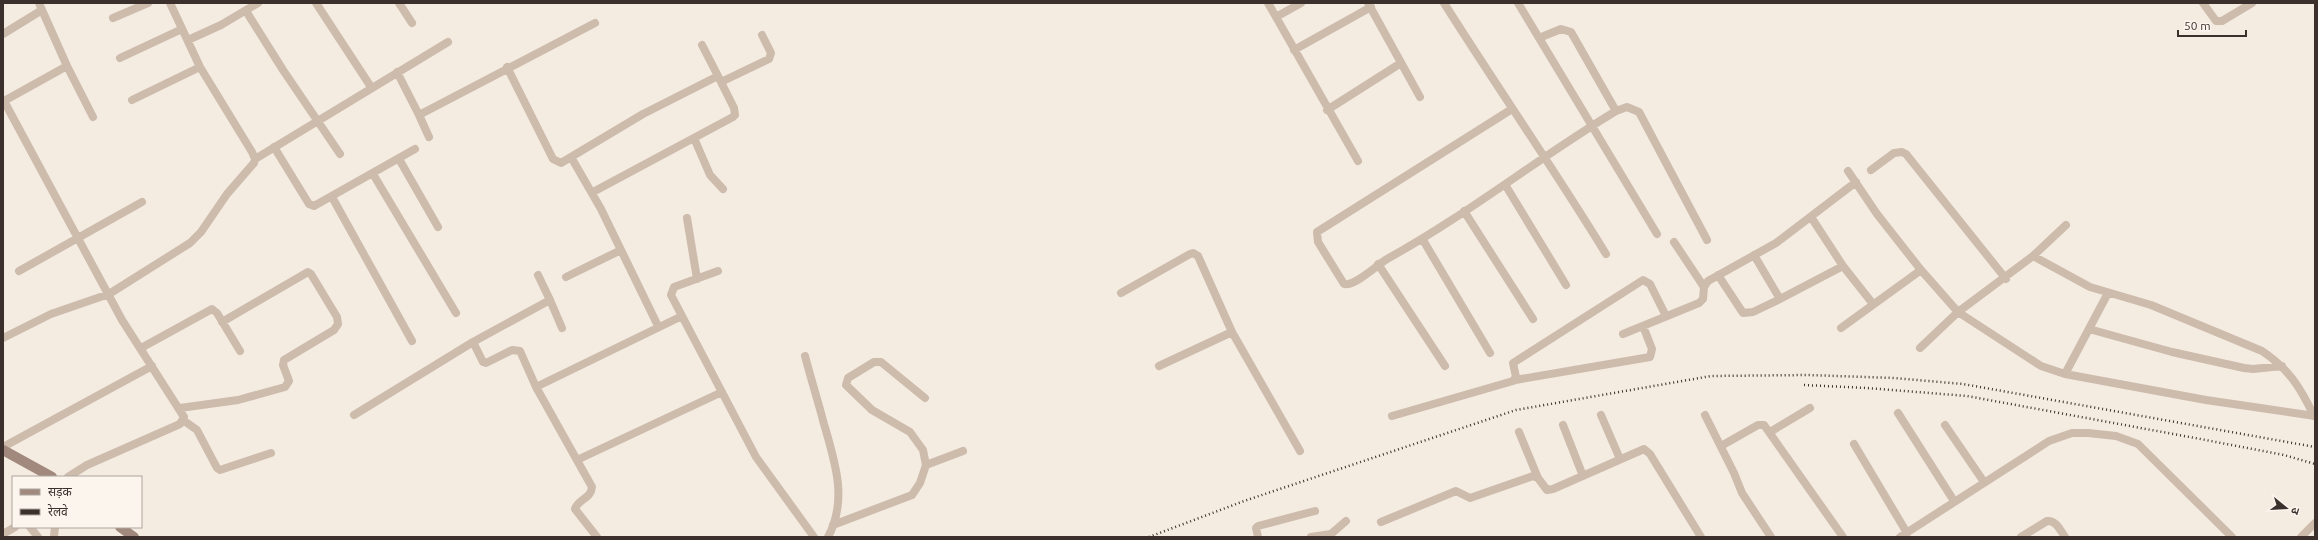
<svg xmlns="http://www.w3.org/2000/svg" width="2318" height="540" font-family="Ubuntu,'Noto Sans Devanagari',sans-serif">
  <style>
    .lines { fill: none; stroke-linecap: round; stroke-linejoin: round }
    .street { stroke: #cdbbac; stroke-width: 8 }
    .secondary { stroke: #a18a7d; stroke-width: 10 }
    .rail { stroke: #3b302b; stroke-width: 2.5; stroke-dasharray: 1 3; stroke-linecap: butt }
  </style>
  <rect width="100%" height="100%" fill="#f4ebe1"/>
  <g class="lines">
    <path class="street" d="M39 3 42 10
      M316 3 371 87
      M399 3 412 23
      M1268 3 1358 161
      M1368 3 1420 97
      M1444 3C1497 87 1554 169 1606 254
      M1518 3 1657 234
      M2203 3 2216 21H2222L2252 3
      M246 11 283 70 340 154
      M1276 17 1301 3
      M113 18 148 3
      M3 34 42 10 67 66
      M1539 38 1561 29 1571 32 1616 111 1627 107 1639 112 1707 240
      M188 40 221 25 258 3
      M702 45 718 76
      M1294 50 1371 7
      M120 58 182 29
      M507 67 553 159 561 163 571 157
      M397 72 419 115 595 23
      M721 82 769 59 771 53 762 35
      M132 100 200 67
      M1512 109 1317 232 1318 242 1344 284C1354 287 1377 265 1387 259 1467 215 1538 158 1616 111
      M1327 110 1401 63
      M419 115 429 137
      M694 138 710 175 723 189
      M274 147 309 204 314 206 415 149
      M255 159 448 42
      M399 159 438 227
      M1871 170 1894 153 1902 152 1906 154 2006 279
      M1848 171 1877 214 1921 270 1958 312 2041 366 2065 374 2108 293
      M373 174 456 313
      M1506 186 1566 285
      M593 192 733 117 735 115 734 108 718 76 643 114 571 157 601 209 658 326
      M332 197 412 341
      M1464 211 1533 319
      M1811 217 1843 266
      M687 218 697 279
      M1423 240 1490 353
      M1674 242 1704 287
      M1754 255 1780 299 1843 266 1873 304
      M2033 256 2066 225
      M1378 264 1445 366
      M19 271 142 202
      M538 275 550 300
      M1718 275 1743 313 1753 312 1780 299
      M566 277 621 250
      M1121 293 1190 254 1193 253 1198 256 1232 332 1300 451
      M682 316 671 295 674 287 718 271
      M1841 328 1921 270
      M2089 329 2172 352 2244 368 2253 369 2282 366
      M1623 334 1699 303 1703 299 1704 287 1708 281 1776 243 1856 182
      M3 338 51 314 109 294 190 243 201 232 227 194 254 163 255 159 252 152 200 67 170 3
      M473 342 550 300 562 328
      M141 348 212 309 217 313 240 351
      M1920 348 1958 312 2033 256 2090 287 2151 305 2262 351C2289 369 2300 387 2314 416
      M805 356C811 379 818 401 824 424 835 462 848 500 828 537
      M1159 366 1232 332
      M2065 374 2206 400 2315 416
      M1515 380 1650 357 1652 349 1643 326
      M180 408 238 400 285 387 289 381 283 365 284 360 334 330 338 324 337 317 311 274 308 272 222 322
      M1898 413 1954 501
      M354 415 473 342 483 362 486 363 512 350 520 351 536 387
      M1601 415 1620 459
      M1705 415 1734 473 1742 493 1771 537
      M1392 416 1513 381 1516 377 1513 363 1643 280 1650 284 1666 316
      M183 420 197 430 217 468 220 470 271 453
      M1563 425 1583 476
      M1945 425 1984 482
      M1519 432 1538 478
      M1770 432 1810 408
      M1854 444 1907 533
      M1721 446 1758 425H1764L1843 537
      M3 447 152 366
      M577 460 722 392
      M926 465 963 451
      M68 477 87 465 180 424 184 417 122 320 4 101 67 66 93 117
      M1381 522 1456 491 1470 498 1533 476 1538 478 1547 490 1553 489 1644 449 1650 454 1701 537
      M833 525 912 495 920 483 926 465 923 450 910 432 872 410 846 385 848 378 874 362H881L925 398
      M30 527 38 537
      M3 534 15 527
      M54 537 55 527
      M597 537 575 509C578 499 591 499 592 487L536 387 682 316 756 457 814 537
      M1258 537 1256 528 1258 526 1315 511
      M1311 537 1331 534 1346 521
      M1900 537 2049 441 2072 433H2088L2116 436 2138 444 2232 537
      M2021 537 2047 521C2056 520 2060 530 2065 537
      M2301 537 2315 523"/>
    <path class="secondary" d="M3 450 52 477
      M120 527 134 537"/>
    <path class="rail" d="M1804 385 1867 388 1967 396 2195 438 2284 455 2315 464
      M1149 537 1244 501 1516 410 1711 376 1808 375 1894 378 1963 384 2315 447"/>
  </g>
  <rect width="2318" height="540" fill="none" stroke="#3b302b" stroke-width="8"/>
  <rect x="12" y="476" width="130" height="52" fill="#fbf5ee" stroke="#aea6a0"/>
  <rect x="20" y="489" width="20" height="6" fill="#a18a7d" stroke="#aea6a0"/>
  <text x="48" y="496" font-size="12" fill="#3b302b">सड़क</text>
  <rect x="20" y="509" width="20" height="6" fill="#3b302b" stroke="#aea6a0"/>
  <text x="48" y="516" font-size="12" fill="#3b302b">रेलवे</text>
  <g transform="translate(2286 508) rotate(108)" stroke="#fbf5ee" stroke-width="3" paint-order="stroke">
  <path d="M0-3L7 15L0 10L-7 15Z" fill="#3b302b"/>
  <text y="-6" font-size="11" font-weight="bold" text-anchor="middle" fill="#3b302b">उ</text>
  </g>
  <path d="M2178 30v6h68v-6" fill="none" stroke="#3b302b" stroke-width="2"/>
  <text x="2184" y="30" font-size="12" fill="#3b302b" stroke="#fbf5ee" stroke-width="3" paint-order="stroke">50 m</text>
</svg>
